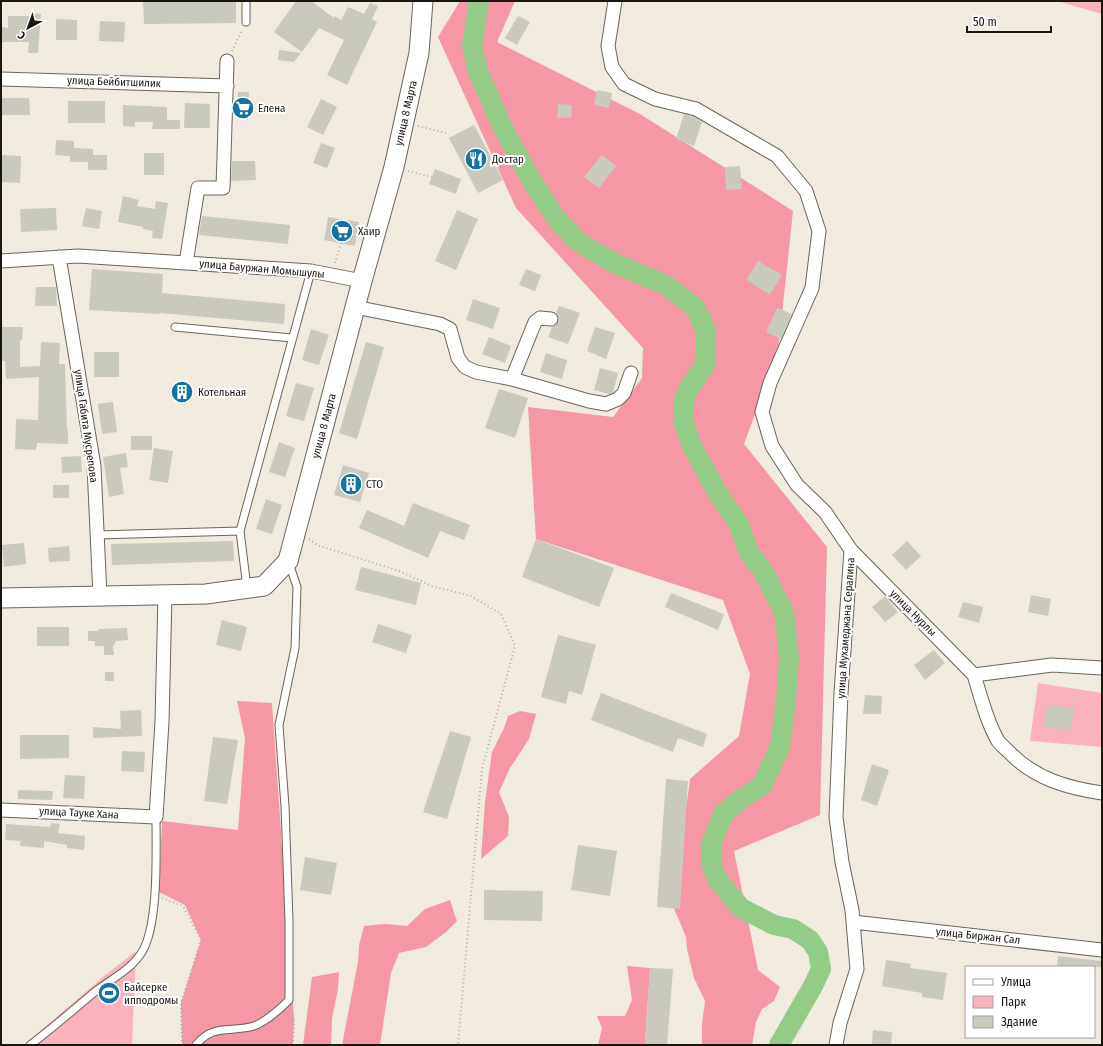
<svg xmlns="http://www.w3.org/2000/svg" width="1103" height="1046" font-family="'Fira Sans Condensed',sans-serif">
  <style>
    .green { fill: #fab3bb }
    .forest { fill: #f597a4 }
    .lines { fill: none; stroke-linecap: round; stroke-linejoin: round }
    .river { stroke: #93cc86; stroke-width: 20 }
    .building { fill: #c9c9bd }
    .lane-casing { stroke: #6b645b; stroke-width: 9 }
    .street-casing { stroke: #6b645b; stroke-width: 15 }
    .secondary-casing { stroke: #6b645b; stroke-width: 21 }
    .path { stroke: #b0aaa1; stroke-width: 2; stroke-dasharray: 1 3; stroke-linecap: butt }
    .lane { stroke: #fff; stroke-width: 7 }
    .street { stroke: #fff; stroke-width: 13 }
    .secondary { stroke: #fff; stroke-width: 19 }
    .labels { text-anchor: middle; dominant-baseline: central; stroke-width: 4; stroke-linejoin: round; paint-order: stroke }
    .street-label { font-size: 11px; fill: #191612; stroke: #fff }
    .poi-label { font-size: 11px; fill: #191612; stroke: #fff; text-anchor: start }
  </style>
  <rect width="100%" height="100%" fill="#f1eadf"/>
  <path class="green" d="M1057 1H1102V14Z
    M1038 683 1102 693V747L1030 741Z
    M136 951 132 1045H24L104 976Z"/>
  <path class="forest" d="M460 1H515L497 42 640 114 793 211 778 352 744 444 827 547 820 815 734 851 758 970 780 987 774 1001 762 1009 756 1022 752 1045H702V1024L705 1001 694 978 687 949 686 937 673 906 690 779 739 736 750 674 723 600 536 539 528 407 613 417 642 378 643 348 516 208 438 37Z
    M237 701 272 703 294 1018 293 1045H182L181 1003 201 940 185 905 159 892 162 821 238 830 245 738Z
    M520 711 536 714 529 739 510 768 499 792 509 817 508 836 481 859 485 802 492 752 504 728 508 716Z
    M450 900 457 921 446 932 426 947 399 953 391 973 380 1045H342L358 962 359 945 364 926 385 924 407 926 425 909Z
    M627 966 650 968 645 1045H598L602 1028 597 1016H625L632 1000Z
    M339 972 338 989 332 1018 331 1045H303L312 977Z"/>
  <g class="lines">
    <path class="river" d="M479 1 472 46 478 72 504 130 533 183 557 219 577 241 614 263 664 284 695 307 706 331 705 365 689 388 683 404 684 424 691 444 720 497 739 524 748 551 763 571 784 612 789 657 786 700 780 746 762 786 742 798 724 813 711 844V863L717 879 741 908 774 925 793 929 810 940 818 952 821 969 813 986 779 1045"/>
  </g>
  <path class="building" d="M143 1H236V23L144 24Z
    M296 1H311L334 18 335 16 341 20 348 7 364 14 370 3 378 6 372 19 377 22 347 85 327 75 344 40 319 28 302 52 274 32Z
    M31 13 41 14 38 53H28L29 42H1V27L8 28V16H31Z
    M518 16 530 22 517 45 505 38Z
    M56 19 77 20V40H56Z
    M100 21 125 22 124 42 99 41Z
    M279 50 301 53 294 62 278 60Z
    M597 90 612 93 609 108 594 105Z
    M238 92H249L248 114H238Z
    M1 98H29L30 115H1Z
    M321 99 337 107 323 135 307 127Z
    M68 101H105V123H68Z
    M185 103 210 104V128H184Z
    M558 104 572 105 571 118H557Z
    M123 105 167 107V120H180V129H152L153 122H135V127L123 126Z
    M684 114 693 116 702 122 694 146 676 139Z
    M474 125 503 180 478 193 449 138Z
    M56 140 74 141V148L93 149V155H107V170H88V162H70V156L55 155Z
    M321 143 335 148 327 168 313 163Z
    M144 153H164V175H144Z
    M1 155 21 156 20 183 1 182Z
    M602 155 616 166 599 188 584 177Z
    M232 161H255L256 180 231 181Z
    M740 166 742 189 726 190 725 167Z
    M435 169 461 179 456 194 429 184Z
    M123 196 139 200 137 206 155 209 156 201 168 203 162 239 152 238 153 231 143 229V227L118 222Z
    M56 208 57 230 21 232 20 209Z
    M86 208 102 211 99 229 82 226Z
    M457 210 478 219 456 270 435 261Z
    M202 216 290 225 288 244 199 235Z
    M328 217 359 222 355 246 324 240Z
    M758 261 782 275 770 295 746 280Z
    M92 269 163 274 162 293 285 304 284 324 160 313V314L89 310Z
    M526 269 541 275 535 291 519 285Z
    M36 287H56L57 306H35Z
    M473 299 500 308 493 329 466 320Z
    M559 306 580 313 568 344 548 337 552 327 557 324 559 320 556 313Z
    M777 308 792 314 781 339 766 332Z
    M2 327H23L22 340H20V367L40 366 41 342 60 343 59 364H65L67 429H68V444L37 443 36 450 15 449 16 419 38 420 39 377 6 379 5 361H1Z
    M595 327 615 333 606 359 587 351Z
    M311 329 329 335 319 365 302 360Z
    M489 337 511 346 505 363 482 354Z
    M366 342 384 347 357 439 339 433Z
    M94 352H119V377H94Z
    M546 353 567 360 562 379 540 372Z
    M600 368 618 373 613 393 609 394 594 390Z
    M296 383 314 388 304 421 286 416Z
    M172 386 192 388 191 399 171 397Z
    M499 389 528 398 515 438 485 428Z
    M113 402 117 432 102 434 98 404Z
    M131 436H152V450H131Z
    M279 442 295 448 285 477 269 472Z
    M154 448 173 451 168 483 149 480Z
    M126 453 128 467 120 468 124 494 109 497 103 457Z
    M81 456 82 472 62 473 61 457Z
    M343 465 369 473 360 502 334 495Z
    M53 485H69V498H53Z
    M266 499 282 505 272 534 256 529Z
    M413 503 470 525 464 540 440 531 428 558 359 528 367 510 404 526Z
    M536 539 614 568 599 607 522 577Z
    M233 541 234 561 112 565 111 544Z
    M907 541 921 556 906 570 892 555Z
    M24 543 26 564 4 567 2 545Z
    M69 546 70 561 49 562 48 548Z
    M361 567 421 583 416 605 355 590Z
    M671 593 724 614 718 630 665 607Z
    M1031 595 1051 599 1048 616 1028 612Z
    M885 596 898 612 885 622 872 607Z
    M963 602 983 607 979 623 958 617Z
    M222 620 247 627 241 651 216 645Z
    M378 624 412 635 406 653 372 642Z
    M37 627H69V646H37Z
    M127 628 128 640 116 641 113 647 114 655H104V646H95V641H88V631H98V629Z
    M558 635 596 645 582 695 569 691 566 704 541 697Z
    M934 650 945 663 925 680 914 665Z
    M105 672H114V681H105Z
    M601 693 707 734 703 747 678 738 673 752 591 720Z
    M865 695 882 696 881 714H863Z
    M1047 705 1074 708 1071 730 1045 727Z
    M141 710 142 736 93 738V727L121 729 120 711Z
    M450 731 471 737 447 819 423 812Z
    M20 735H69V758L20 759Z
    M213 737 238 740 227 804 204 801Z
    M122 751 145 752 144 772 121 771Z
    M872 764 889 770 877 806 861 800Z
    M65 775 85 776 84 799 63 798Z
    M666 779 688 781 680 909 657 907Z
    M18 790 53 791 52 800 18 799Z
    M51 823 60 824 58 833 85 836 84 850 67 848V845L44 841V848L20 846 21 841 5 840 6 824 50 827Z
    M578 845 617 851 610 896 571 890Z
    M305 857 337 863 331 895 300 890Z
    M484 890 543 891 542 921 484 920Z
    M1058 956 1101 961V967H1057Z
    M886 960 911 964 910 968 947 973 943 1000 922 997V993L882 986Z
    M650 968 673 969 667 1045H645Z
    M873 1030 892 1032 891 1045H872Z"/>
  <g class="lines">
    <g class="lane-casing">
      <path id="lane" d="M246 22V1
        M175 327 292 338
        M97 535 240 531
        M247 588 240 531 311 271
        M30 1045C53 1028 74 1009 96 991 111 979 131 970 142 952 159 924 156 851 156 817
        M196 1045C213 1023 231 1033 254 1026 267 1021 279 1010 289 1000V921L285 806 279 725 295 648 297 587 289 563"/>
    </g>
    <g class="street-casing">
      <path id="street" d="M615 1 608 46 612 67 624 84 655 99 696 109 777 156 806 191 819 231 812 288 770 383 762 412 772 446 797 485 825 512 851 550 841 693 836 817 842 862 852 910 857 969 840 1023 836 1045
        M1 79 227 86
        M59 257 94 466 100 596
        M1 261 78 256 311 271 362 281
        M186 263 198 188H223L227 61
        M355 307 440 324 450 329 458 358 465 367 476 372 512 379 589 401 606 404 618 399 624 393 631 373
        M512 379 535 322 540 318 551 319
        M851 550 974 675 1052 665 1102 668
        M974 675C981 697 986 720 998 741 1001 745 1007 750 1011 754 1036 779 1068 788 1102 793
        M1 810 156 817 162 722 165 595
        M853 922 1102 950"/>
    </g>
    <g class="secondary-casing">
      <path id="secondary" d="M1 598 206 594 264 586 288 561 362 281 394 167 419 53 423 1"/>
    </g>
    <path class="path" d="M232 51 242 30
      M418 126 446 133
      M408 171 432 177
      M335 263 341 243
      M309 539 317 545 399 571 432 586 471 596 501 614 515 646 482 769 458 1045
      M162 898 183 906 201 940 181 1003 182 1045
      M293 1045 294 1018"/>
    <use href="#lane" class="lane"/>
    <use href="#street" class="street"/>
    <use href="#secondary" class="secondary"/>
  </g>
  <defs>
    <g id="supermarket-disc" transform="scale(1.15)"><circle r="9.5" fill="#1473a1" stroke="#fff"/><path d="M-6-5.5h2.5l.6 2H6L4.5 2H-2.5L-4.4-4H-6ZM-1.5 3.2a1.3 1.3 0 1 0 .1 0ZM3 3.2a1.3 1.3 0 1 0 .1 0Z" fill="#fff"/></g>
    <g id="restaurant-disc" transform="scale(1.15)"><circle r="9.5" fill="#1473a1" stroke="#fff"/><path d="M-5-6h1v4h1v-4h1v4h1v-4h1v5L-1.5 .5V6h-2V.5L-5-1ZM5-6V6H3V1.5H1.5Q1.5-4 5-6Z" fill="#fff"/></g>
    <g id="building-disc" transform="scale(1.15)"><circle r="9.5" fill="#1473a1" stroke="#fff"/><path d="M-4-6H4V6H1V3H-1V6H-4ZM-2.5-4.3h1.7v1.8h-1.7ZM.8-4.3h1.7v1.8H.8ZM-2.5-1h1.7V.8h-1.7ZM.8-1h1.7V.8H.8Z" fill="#fff"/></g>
    <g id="stadium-disc" transform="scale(1.15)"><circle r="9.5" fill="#1473a1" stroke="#fff"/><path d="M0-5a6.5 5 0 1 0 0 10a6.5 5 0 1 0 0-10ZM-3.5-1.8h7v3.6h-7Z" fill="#fff"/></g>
  </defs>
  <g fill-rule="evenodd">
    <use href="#supermarket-disc" x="243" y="108"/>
    <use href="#restaurant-disc" x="476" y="159"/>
    <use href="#supermarket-disc" x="342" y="231"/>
    <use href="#building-disc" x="182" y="392"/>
    <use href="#building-disc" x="351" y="484"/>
    <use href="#stadium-disc" x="109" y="993"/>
  </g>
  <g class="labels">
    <g class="street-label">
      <text transform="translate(114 82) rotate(2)">улица Бейбитшилик</text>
      <text transform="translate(406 113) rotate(-77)">улица 8 Марта</text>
      <text transform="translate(262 269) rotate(5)">улица Бауржан Момышулы</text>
      <text transform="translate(86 426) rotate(82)">улица Габита Мусрепова</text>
      <text transform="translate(324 426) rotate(-75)">улица 8 Марта</text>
      <text transform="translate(913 613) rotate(45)">улица Нурлы</text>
      <text transform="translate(846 628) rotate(-86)">улица Мухамеджана Сералина</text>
      <text transform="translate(79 813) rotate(3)">улица Тауке Хана</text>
      <text transform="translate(978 936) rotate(6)">улица Биржан Сал</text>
    </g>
    <g class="poi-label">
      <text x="258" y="108">Елена</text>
      <text x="492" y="159">Достар</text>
      <text x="358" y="231">Хаир</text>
      <text x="198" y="392">Котельная</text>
      <text x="366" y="484">СТО</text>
      <text x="124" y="987">Байсерке<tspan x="124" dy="13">ипподромы</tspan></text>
    </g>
  </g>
  <rect width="1103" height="1046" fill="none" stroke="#191612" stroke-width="4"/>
  <rect x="965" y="966" width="130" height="72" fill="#ffffff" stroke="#a3a2a0"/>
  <rect x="973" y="979" width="20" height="6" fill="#ffffff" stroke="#a3a2a0"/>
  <text x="1001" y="986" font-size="12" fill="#191612">Улица</text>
  <rect x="973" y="996" width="20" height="12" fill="#fab3bb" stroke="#a3a2a0"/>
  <text x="1001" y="1006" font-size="12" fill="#191612">Парк</text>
  <rect x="973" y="1016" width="20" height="12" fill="#c9c9bd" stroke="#a3a2a0"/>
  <text x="1001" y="1026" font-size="12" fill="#191612">Здание</text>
  <g transform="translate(28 28) rotate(221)" stroke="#ffffff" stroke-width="3" paint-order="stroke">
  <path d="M0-3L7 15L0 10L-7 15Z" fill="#191612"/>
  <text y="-6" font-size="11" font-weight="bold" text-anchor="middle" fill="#191612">С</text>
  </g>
  <path d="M967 26v6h84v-6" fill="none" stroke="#191612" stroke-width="2"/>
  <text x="973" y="26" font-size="12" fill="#191612" stroke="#ffffff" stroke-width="3" paint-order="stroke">50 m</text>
</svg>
